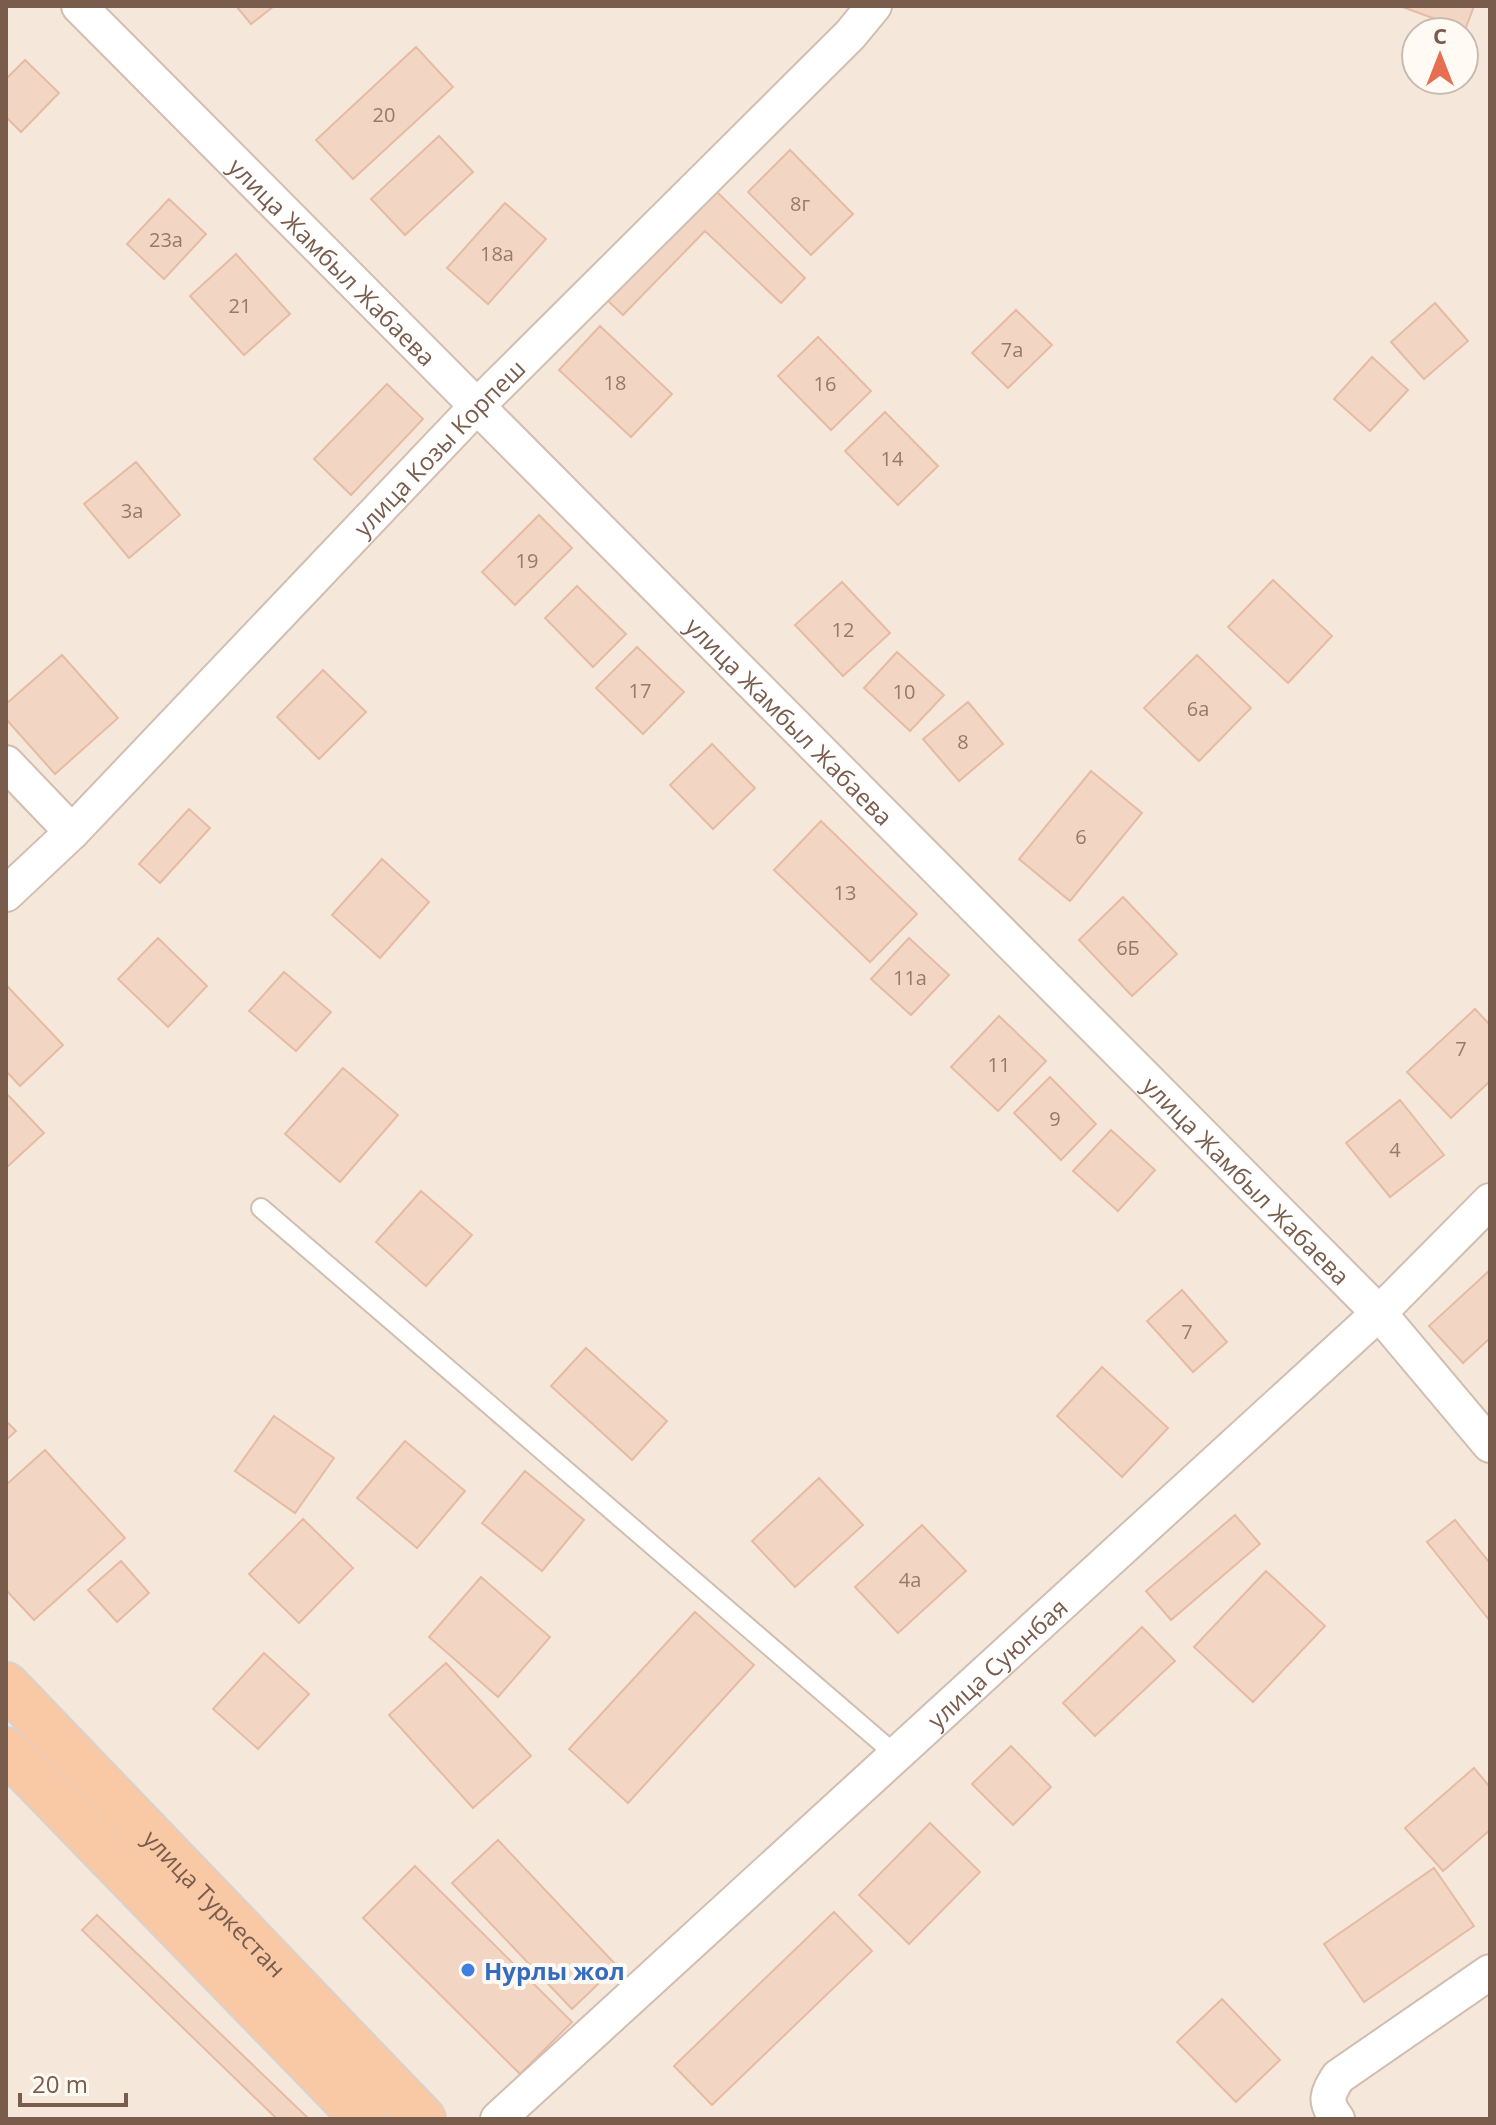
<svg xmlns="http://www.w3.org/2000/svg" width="1496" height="2125" font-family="'Open Sans',sans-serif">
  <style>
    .residential { fill: #f5e8da; fill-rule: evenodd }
    .building { fill: #f3d5c3; stroke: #e6bba3; stroke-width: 2 }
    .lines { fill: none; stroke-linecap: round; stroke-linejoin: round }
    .service-casing { stroke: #d1beb0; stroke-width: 22 }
    .minor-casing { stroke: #d1beb0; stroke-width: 38 }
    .trunk-casing { stroke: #dad1cd; stroke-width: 48 }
    .service { stroke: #fff; stroke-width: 18 }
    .minor { stroke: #fff; stroke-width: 34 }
    .trunk { stroke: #f9c8a4; stroke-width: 44 }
    .shop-dot { fill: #3f7fe0; stroke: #fffaf3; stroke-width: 3 }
    .labels { text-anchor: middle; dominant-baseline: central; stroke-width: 8; stroke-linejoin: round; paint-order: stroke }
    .number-label { font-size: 20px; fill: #987a6a }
    .street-label { font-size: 24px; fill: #7a5c4d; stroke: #fffaf3 }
    .shop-label { font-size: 24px; font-weight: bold; fill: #366cbe; stroke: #fffaf3; text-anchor: start }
  </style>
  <rect width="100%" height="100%" fill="#fdf6ec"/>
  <path class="residential" d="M6 6H1490V2119H6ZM1416 32H1464V80H1416Z"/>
  <path class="building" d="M236 6H274L251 24Z
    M1400 6H1474L1465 30Z
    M416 47 453 87 353 179 316 140Z
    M25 60 59 93 21 132 6 117V79Z
    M439 136 473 172 405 235 371 199Z
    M790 150 853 214 811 255 748 192Z
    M714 189 805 278 781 303 705 231 623 315 607 300Z
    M169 199 206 234 164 279 127 244Z
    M505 203 546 239 488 304 447 268Z
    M236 254 290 314 244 355 190 296Z
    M1435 303 1468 341 1424 379 1391 342Z
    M1016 310 1052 345 1008 388 972 353Z
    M600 326 672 394 631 437 559 370Z
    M818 337 871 391 831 430 778 376Z
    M1372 357 1408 390 1370 431 1334 399Z
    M387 384 423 419 351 495 314 459Z
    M885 412 938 466 898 505 845 451Z
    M136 462 180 515 129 558 84 504Z
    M539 515 572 548 515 605 482 572Z
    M1273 580 1332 636 1288 683 1228 627Z
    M842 582 890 633 843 676 795 625Z
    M577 586 626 634 593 667 545 618Z
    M637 647 684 692 643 734 596 688Z
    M897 652 944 695 910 731 864 688Z
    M62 655 118 718 55 774 6 719V704Z
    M1197 655 1251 708 1199 761 1144 708Z
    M323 670 366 712 319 759 277 717Z
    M968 702 1003 744 959 781 923 739Z
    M712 744 755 788 713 829 670 785Z
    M1091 771 1142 813 1070 901 1019 859Z
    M189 809 210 828 160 883 139 864Z
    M821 821 917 914 870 962 774 870Z
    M382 859 429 902 380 958 332 915Z
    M1123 897 1177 954 1132 996 1079 940Z
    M158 938 207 986 168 1027 118 979Z
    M909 938 949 975 911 1015 871 979Z
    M284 972 331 1012 296 1051 249 1011Z
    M7 986 63 1045 20 1086 6 1071Z
    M1475 1009 1490 1025V1081L1451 1118 1407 1072Z
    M999 1016 1046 1061 998 1111 951 1067Z
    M343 1068 398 1115 340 1182 285 1134Z
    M1050 1077 1096 1124 1061 1160 1014 1113Z
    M6 1093 44 1133 6 1168Z
    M1400 1100 1444 1155 1390 1197 1346 1143Z
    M1111 1130 1155 1170 1118 1211 1073 1171Z
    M421 1191 472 1235 426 1286 376 1242Z
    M1490 1270V1338L1463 1363 1429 1326Z
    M1182 1290 1227 1342 1193 1372 1147 1321Z
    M586 1348 667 1421 632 1460 551 1386Z
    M1102 1367 1168 1428 1122 1477 1057 1416Z
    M274 1416 334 1458 295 1513 235 1471Z
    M6 1421 16 1431 6 1440Z
    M405 1441 465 1491 417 1548 357 1498Z
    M45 1450 125 1538 34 1620 6 1590V1485Z
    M525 1471 584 1520 542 1571 482 1523Z
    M819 1478 863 1525 795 1587 752 1541Z
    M1235 1515 1260 1544 1171 1620 1146 1591Z
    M303 1519 353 1568 299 1623 249 1574Z
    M1455 1520 1490 1563V1621L1427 1542Z
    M922 1525 966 1571 898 1633 855 1587Z
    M121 1561 149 1593 117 1622 88 1590Z
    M1266 1571 1325 1626 1253 1702 1194 1647Z
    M481 1577 550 1637 498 1697 429 1637Z
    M695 1612 754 1665 628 1803 569 1749Z
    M1142 1627 1175 1661 1095 1736 1063 1703Z
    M264 1653 309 1694 258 1749 213 1709Z
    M446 1663 531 1756 473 1808 389 1715Z
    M1011 1746 1051 1787 1013 1825 972 1784Z
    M1474 1768 1490 1787V1830L1443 1871 1405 1828Z
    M930 1823 980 1872 909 1944 859 1895Z
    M498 1840 617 1966 572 2009 452 1883Z
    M415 1866 572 2022 520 2074 363 1918Z
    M1434 1868 1474 1926 1364 2002 1324 1944Z
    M834 1912 872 1951 712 2105 674 2066Z
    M97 1915 309 2119H277L82 1930Z
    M1222 1999 1280 2060 1236 2102 1177 2042Z"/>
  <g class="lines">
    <g class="service-casing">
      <path id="service" d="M261 1208 896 1755"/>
    </g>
    <g class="minor-casing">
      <g id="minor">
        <path id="s1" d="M79 6 1379 1313 1490 1445"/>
        <path d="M6 763 72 832"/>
        <path id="s2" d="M6 894 72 832 477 406 850 35 874 6"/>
        <path id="s3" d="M498 2119 1379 1313 1490 1201"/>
        <path d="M1337 2119C1324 2101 1327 2095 1338 2077L1490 1972"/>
      </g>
    </g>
    <g class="trunk-casing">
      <g id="trunk">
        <path id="s4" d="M6 1685 423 2119"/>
        <path d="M6 1750 364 2119"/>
      </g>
    </g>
    <use href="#service" class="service"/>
    <use href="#minor" class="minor"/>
    <use href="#trunk" class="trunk"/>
  </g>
  <circle class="shop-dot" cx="468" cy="1970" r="8"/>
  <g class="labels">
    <g class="number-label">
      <text x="384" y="114">20</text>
      <text x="800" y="203">8г</text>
      <text x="166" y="239">23а</text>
      <text x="497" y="253">18а</text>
      <text x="240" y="305">21</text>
      <text x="1012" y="349">7а</text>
      <text x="615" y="382">18</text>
      <text x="825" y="383">16</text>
      <text x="892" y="458">14</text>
      <text x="132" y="510">3а</text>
      <text x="527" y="560">19</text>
      <text x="843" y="629">12</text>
      <text x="640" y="690">17</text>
      <text x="904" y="691">10</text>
      <text x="1198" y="708">6а</text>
      <text x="963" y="741">8</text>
      <text x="1081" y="836">6</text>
      <text x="845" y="892">13</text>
      <text x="1128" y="947">6Б</text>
      <text x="910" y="977">11а</text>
      <text x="1461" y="1048">7</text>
      <text x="999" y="1064">11</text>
      <text x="1055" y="1118">9</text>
      <text x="1395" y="1149">4</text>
      <text x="1187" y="1331">7</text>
      <text x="910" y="1579">4а</text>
    </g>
    <g class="street-label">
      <text stroke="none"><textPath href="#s1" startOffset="360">улица Жамбыл Жабаева</textPath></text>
      <text stroke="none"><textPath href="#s2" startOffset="622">улица Козы Корпеш</textPath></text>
      <text stroke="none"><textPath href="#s1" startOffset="1008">улица Жамбыл Жабаева</textPath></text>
      <text stroke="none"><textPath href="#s1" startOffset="1656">улица Жамбыл Жабаева</textPath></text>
      <text stroke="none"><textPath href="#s3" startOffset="676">улица Суюнбая</textPath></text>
      <text stroke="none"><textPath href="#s4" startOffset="302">улица Туркестан</textPath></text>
    </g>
    <g class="shop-label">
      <text x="484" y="1970">Нурлы жол</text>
    </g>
  </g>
  <rect width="1496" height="2125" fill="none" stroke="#7a5c4d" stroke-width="16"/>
  <g transform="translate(1440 56)"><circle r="38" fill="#fffaf3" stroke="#cabbb1" stroke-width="2"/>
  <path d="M0-6L14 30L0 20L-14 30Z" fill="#e76f51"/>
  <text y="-12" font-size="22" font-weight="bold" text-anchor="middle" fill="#7a5c4d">С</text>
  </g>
  <path d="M20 2093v12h106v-12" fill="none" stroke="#7a5c4d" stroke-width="4"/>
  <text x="32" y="2093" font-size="24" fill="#7a5c4d" stroke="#fffaf3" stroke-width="6" paint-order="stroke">20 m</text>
</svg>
